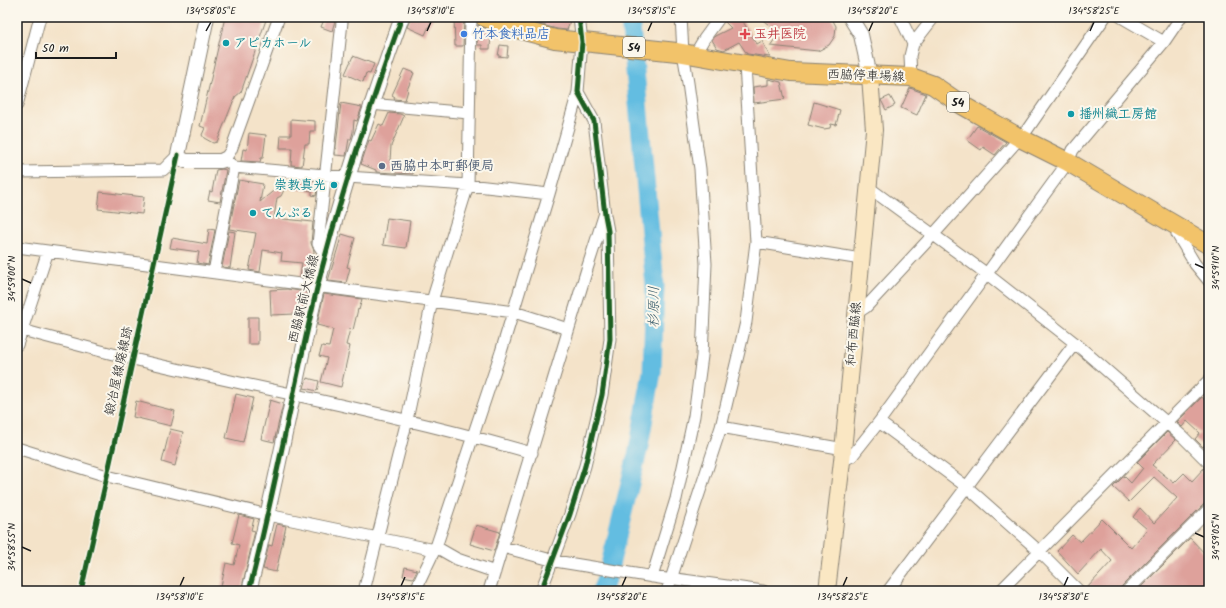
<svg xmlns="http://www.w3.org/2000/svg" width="1226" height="608" font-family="Kalam,'Klee One',sans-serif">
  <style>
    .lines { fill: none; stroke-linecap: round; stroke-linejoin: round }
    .river { stroke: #63bde1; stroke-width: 19 }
    .building { fill: #dea19b }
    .minor-casing { stroke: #888072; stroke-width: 13 }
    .tertiary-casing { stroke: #888072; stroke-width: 16 }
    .secondary-casing { stroke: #888072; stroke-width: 18 }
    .primary-casing { stroke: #888072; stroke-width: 20 }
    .minor { stroke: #fff; stroke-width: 11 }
    .tertiary { stroke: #fff; stroke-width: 14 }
    .secondary { stroke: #fae7c3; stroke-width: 16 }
    .primary { stroke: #f2c36a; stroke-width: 18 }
    .cycleway-casing { stroke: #fbf7ec; stroke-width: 8 }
    .cycleway { stroke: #1b5e20; stroke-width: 5 }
    .ticks { fill: none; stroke: #1c1c1c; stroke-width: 1.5 }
    .shop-dot { fill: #3f7fe0; stroke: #fbf7ec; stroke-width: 1.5 }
    .health-dot { fill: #e0444e; stroke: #fbf7ec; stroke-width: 1.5 }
    .culture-dot { fill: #0f9aa8; stroke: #fbf7ec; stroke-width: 1.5 }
    .service-dot { fill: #5c6f8a; stroke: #fbf7ec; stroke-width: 1.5 }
    .labels { text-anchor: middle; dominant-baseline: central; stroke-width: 4; stroke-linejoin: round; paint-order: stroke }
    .shield { fill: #fbf7ec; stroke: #5f5e5a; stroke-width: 1 }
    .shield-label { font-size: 12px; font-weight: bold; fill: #1c1c1c }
    .shop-label { font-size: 13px; font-weight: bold; fill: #366cbe; stroke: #fbf7ec; text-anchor: start }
    .health-label { font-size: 13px; font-weight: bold; fill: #be3a42; stroke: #fbf7ec; text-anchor: start }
    .culture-label { font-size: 13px; font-weight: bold; fill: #0d838f; stroke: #fbf7ec; text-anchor: start }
    .street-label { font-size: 13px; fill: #1c1c1c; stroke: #fbf7ec }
    .service-label { font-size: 13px; font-weight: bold; fill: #4e5e75; stroke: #fbf7ec; text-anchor: start }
    .water-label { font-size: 14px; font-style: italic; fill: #385c6b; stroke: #fbf7ec }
    .neatline { fill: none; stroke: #1c1c1c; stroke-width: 1.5 }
    .ticks-label { font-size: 10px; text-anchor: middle; fill: #1c1c1c }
  </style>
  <rect width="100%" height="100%" fill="#fbf7ec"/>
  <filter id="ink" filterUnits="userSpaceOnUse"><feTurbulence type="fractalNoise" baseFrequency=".025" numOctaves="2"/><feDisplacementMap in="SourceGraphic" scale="8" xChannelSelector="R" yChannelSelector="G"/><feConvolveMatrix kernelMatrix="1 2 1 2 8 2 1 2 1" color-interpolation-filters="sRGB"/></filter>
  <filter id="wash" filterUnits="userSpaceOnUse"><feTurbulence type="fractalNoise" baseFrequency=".012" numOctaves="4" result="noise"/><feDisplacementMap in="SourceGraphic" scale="16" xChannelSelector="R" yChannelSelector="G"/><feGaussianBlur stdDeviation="0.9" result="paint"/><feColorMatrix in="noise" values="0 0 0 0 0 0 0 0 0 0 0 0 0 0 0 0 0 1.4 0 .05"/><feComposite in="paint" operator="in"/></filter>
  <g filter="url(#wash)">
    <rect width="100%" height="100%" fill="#f4e3c9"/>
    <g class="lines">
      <path class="river" d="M601 591 607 577 638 451 652 372 655 286 630 17"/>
    </g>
    <g id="blocks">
      <path class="building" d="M225 17H267L241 92 235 97 217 142 213 143 204 138 202 135 205 128 200 126Z
        M325 17H336L332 31 321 27Z
        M411 17H433L425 35 407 27Z
        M454 17H464L463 46H455Z
        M533 17H571L567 30 557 29 531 22Z
        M727 17H740L757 44 762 41 770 57 747 54 739 42 724 50 717 48 712 40 715 36 731 28 725 22Z
        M759 17H831L836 26 835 36 829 45 818 51 770 46 779 33Z
        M478 25 491 31 490 49H482V45H477Z
        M500 45 508 46 507 57 498 56Z
        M353 56 374 64 370 74 366 73 363 82 345 74Z
        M404 69 414 73 407 90H408L405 100 394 99 395 97 392 95Z
        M768 79 781 82 785 99 754 103 753 87 768 85Z
        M910 88 926 94 917 115 901 108Z
        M890 96 895 105 886 110 881 100Z
        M814 102 840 110 836 125 831 124 830 128 824 129 808 125Z
        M341 103 362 107 357 121 354 120 353 132 351 139H349L346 156 335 155Z
        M389 113 400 114 404 116 391 146 390 161 414 163 413 174 376 172V170L361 164 369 140 371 141 379 124 383 126Z
        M291 119 315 121V131H310L309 144H305L302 166 291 165 292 148H280L281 135H291Z
        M977 126 1006 142 995 155 983 147 981 150 967 140Z
        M249 133 266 135 263 158H261L260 162 241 161 243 149 247 150Z
        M222 169 226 170 220 202 208 200 210 191 212 192 216 170Z
        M291 179 318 181 316 196 312 195V191L291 189Z
        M239 180 263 184 260 202 278 187V188L284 190 281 196 277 198 274 218 313 222 311 243 314 251 311 278 300 277 302 263 281 261 282 253 263 250 260 272 249 270 256 233 229 229Z
        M100 192 144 197 142 214 98 209Z
        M387 218 410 221 406 248 383 245Z
        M209 229 215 230 208 265 197 263 199 252 170 248 172 238 207 244Z
        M229 231 235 232 230 268 222 267Z
        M342 234 355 238 347 267 350 268 346 283 328 281Z
        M287 289 307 292 300 322 294 320 295 314 271 315 270 290Z
        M324 294 362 299 359 310 358 309 353 330 350 329 346 345 350 346 341 387 321 382 327 358 319 356 322 346 329 347 333 329 317 325Z
        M248 317H258V344H248Z
        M307 378 319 381 317 391 304 388Z
        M236 394 253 398 243 442 226 438Z
        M1202 397 1209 406V442L1208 441 1203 447 1195 439 1200 433 1187 421 1182 427 1177 422Z
        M270 400 283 404 274 442 261 439Z
        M136 401 175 411 171 426 133 417Z
        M170 429 183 432 175 466 162 462Z
        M1167 432 1176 440 1152 465 1174 483 1184 473 1192 481 1204 468 1209 470V502L1204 504 1122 586 1120 591H1086V589L1112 561 1101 549 1078 574 1057 551 1072 535 1080 542 1102 519 1131 548 1147 529 1133 517 1140 508 1154 523 1177 498 1154 477 1129 502 1113 487 1124 476 1131 483 1143 468 1137 462Z
        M239 515 254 519 251 530 255 531 241 591H220L226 563 234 565 239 545 232 543Z
        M277 524 286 526 276 572 263 569 269 545 272 546Z
        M476 525 500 532 494 551 470 544Z
        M1190 538 1209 558V591H1137Z
        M405 567 417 570 413 578 403 576Z"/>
    </g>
  </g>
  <g filter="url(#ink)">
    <use href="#blocks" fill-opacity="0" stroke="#888072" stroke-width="1"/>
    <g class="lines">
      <g class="minor-casing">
        <path id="minor" d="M279 17 231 150 225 159 234 167 347 177 468 185 549 194
          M900 17 913 44
          M1121 17 1164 42
          M695 54 704 39 720 17
          M911 77 910 56 913 44 934 17
          M370 104 469 113
          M17 105 40 17
          M17 172 163 170 178 155
          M868 187 987 274 1075 343 1183 437 1209 463
          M1178 226 1177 234 1195 264 1209 281
          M756 242 861 259
          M17 247 514 312 568 329
          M326 256 318 244 342 22 343 17
          M214 272 234 167
          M855 314 866 307 933 235 1027 130 1105 17
          M22 330C59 340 96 350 133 359 266 390 400 415 532 453
          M17 345 48 251
          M879 422 967 487 1039 551 1079 591
          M721 427 844 449
          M17 448 107 476 268 515 435 550
          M842 461 852 456 879 422 1068 162 1073 150 1164 42 1181 17
          M436 547 457 559 495 572
          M503 547 555 561 666 579H676L763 591
          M652 577 676 499 694 416 702 356 706 264 700 169 688 83 683 52 681 17
          M17 591H18
          M364 591 407 420 432 301 468 185 471 17
          M415 591 436 547 501 352 549 194 578 92
          M489 591 587 269 604 216
          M541 591 570 514 585 466 602 395 610 339 608 231 605 215 594 121 578 92 582 42 579 17
          M667 591 721 427 746 322 756 242 745 65
          M888 591 1075 343
          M1000 591 1209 380
          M1127 591 1209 509"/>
      </g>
      <g class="tertiary-casing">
        <path id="tertiary" d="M207 17 178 155 182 159 186 161H221L225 159
          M850 17 861 35 870 76
          M249 591C275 491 293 389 317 288 340 195 370 106 402 17"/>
      </g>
      <g class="secondary-casing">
        <path id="secondary" d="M827 591 842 461 874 130 870 76"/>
      </g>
      <g class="primary-casing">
        <path id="primary" d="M484 17 517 29 555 39 677 52 791 72 911 77 933 85 962 105 1020 138 1068 162 1209 245"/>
      </g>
      <use href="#minor" class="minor"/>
      <use href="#tertiary" class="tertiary"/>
      <use href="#secondary" class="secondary"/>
      <use href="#primary" class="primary"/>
      <g class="cycleway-casing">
        <path id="cycleway" d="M81 591 107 476 178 155
          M249 591C275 491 293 389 317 288 340 195 370 106 402 17
          M541 591 570 514 585 466 602 395 610 339 608 231 605 215 594 121 578 92 582 42 579 17"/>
      </g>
      <use href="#cycleway" class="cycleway"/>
    </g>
  </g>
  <path class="ticks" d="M206 31 211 22M427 31 431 22M648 31 652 22M869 31 873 22M1090 31 1094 22M1195 264 1204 268M22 279 31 283M1195 533 1204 537M22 547 31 551M180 586 184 577M401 586 405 577M622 586 626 577M843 586 847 577M1064 586 1068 577"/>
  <circle class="shop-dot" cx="464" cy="34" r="4"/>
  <path class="health-dot" d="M743 28h4v4h4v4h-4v4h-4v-4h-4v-4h4z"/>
  <g class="culture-dot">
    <circle cx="226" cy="43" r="4"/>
    <circle cx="1071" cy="114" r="4"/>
    <circle cx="334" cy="185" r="4"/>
    <circle cx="253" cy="213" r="4"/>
  </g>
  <circle class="service-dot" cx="382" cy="166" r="4"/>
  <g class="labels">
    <g class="shield">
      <rect x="623" y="37" width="22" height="20" rx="3"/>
      <rect x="947" y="92" width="22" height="20" rx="3"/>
    </g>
    <g class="shield-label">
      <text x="634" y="47">54</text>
      <text x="958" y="102">54</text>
    </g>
    <g class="shop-label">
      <text x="472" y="34">竹本食料品店</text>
    </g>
    <g class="health-label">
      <text x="754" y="34">玉井医院</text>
    </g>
    <g class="culture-label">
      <text x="234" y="43">アピカホール</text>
      <text x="1079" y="114">播州織工房館</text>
      <text x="326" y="185" text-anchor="end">崇教真光</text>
      <text x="261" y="213">てんぷる</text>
    </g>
    <g class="street-label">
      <text transform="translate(866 76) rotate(2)">西脇停車場線</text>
      <text transform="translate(304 299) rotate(-76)">西脇駅前大橋線</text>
      <text transform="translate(854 334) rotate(-85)">和布西脇線</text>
      <text transform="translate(119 371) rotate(-78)">鍛冶屋線廃線跡</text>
    </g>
    <g class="service-label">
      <text x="390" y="166">西脇中本町郵便局</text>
    </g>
    <g class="water-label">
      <text transform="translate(654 307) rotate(-89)">杉原川</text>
    </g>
  </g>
  <rect width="1226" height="608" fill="none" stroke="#fbf7ec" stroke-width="44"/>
  <path d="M36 52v6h80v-6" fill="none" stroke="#1c1c1c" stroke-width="2"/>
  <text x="42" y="52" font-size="12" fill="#1c1c1c" stroke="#fbf7ec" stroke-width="3" paint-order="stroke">50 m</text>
  <rect x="22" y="22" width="1182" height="564" class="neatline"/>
  <g class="ticks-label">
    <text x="211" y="14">134°58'05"E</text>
    <text x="431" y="14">134°58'10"E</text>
    <text x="652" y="14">134°58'15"E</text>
    <text x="873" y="14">134°58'20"E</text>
    <text x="1094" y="14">134°58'25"E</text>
    <text transform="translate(1215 268) rotate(-90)" y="4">34°59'10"N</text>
    <text transform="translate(11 279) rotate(-90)" y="4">34°59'00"N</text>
    <text transform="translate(1215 537) rotate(-90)" y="4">34°59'05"N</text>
    <text transform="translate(11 547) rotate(-90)" y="4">34°58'55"N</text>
    <text x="180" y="600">134°58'10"E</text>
    <text x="401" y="600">134°58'15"E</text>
    <text x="622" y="600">134°58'20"E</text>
    <text x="843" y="600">134°58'25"E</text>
    <text x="1064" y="600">134°58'30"E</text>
  </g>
</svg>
